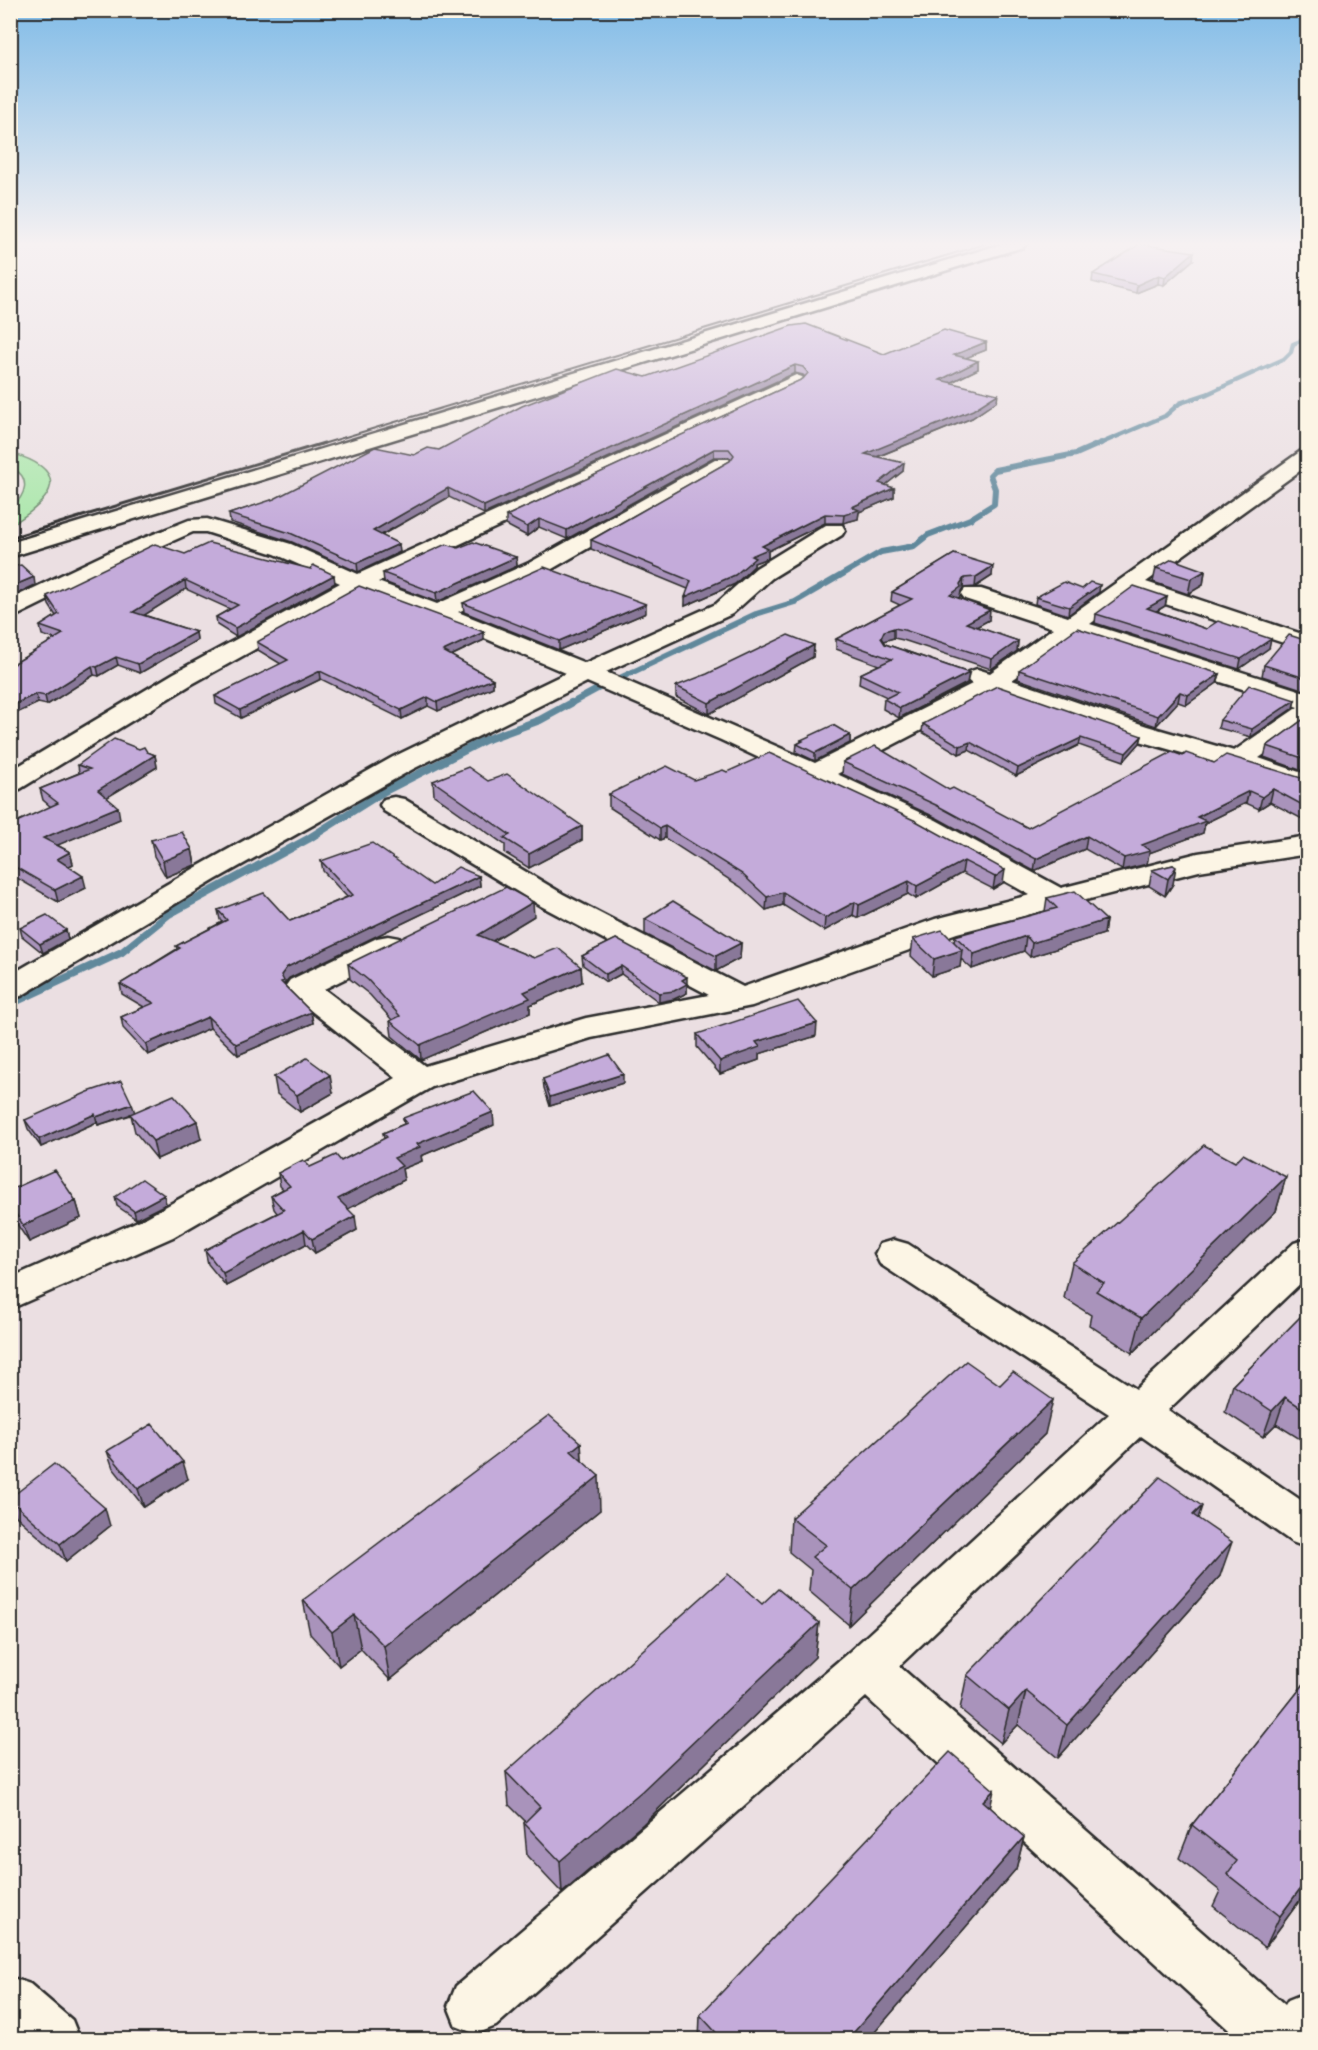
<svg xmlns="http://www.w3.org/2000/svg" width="1318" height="2050" font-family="'Indie Flower',sans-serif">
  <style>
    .green { fill: #ace7ac; stroke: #6c896c; stroke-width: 1.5 }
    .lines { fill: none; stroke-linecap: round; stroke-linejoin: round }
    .stream-far2 { stroke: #61889b; stroke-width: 4.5 }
    .stream-far1 { stroke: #61889b; stroke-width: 6 }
    .stream { stroke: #61889b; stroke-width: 8 }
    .minor-casing { stroke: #2b2b2b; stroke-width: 5 }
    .minor { fill: #fcf5e5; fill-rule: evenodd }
    .rail-far1 { stroke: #2b2b2b; stroke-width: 2 }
    .rail { stroke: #2b2b2b; stroke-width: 3 }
    .wall { fill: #a993bb; stroke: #2b2b2b; stroke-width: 1.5 }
    .shaded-wall { fill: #897899; stroke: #2b2b2b; stroke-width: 1.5 }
    .building { fill: #c4abda; stroke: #2b2b2b; stroke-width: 1.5 }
  </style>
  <rect width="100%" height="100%" fill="#ebdfe2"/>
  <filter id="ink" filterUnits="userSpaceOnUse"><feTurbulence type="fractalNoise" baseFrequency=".0167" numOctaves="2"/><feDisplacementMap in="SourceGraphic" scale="12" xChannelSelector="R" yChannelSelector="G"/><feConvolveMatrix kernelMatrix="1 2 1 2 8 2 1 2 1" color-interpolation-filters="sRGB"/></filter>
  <g filter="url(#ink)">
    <path class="green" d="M11 453C73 471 54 499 11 525V508C26 495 32 478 11 467Z"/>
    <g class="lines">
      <path class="stream-far2" d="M1097 445 1165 416 1180 403 1207 394 1284 359 1291 352 1293 344 1308 338"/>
      <path class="stream-far1" d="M620 678 756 614 795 602 881 552 914 546 928 535 970 519 994 504 995 489 990 475 995 470 1076 454 1101 443
        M568 705 601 687"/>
      <path class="stream" d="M10 1004 122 952 169 914 308 839 381 793 485 740 540 720 571 703"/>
      <g class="minor-casing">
        <path id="minor" d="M1002 244H1026L1023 247 10 557V543Z
          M796 375 802 377 805 381 802 385 378 582 437 604 529 563 715 459H729L732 463 729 467 545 573 458 612 585 663 716 604 756 568 826 525H842L845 530 842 535 772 578 732 614 606 672 815 763 972 684 964 677 968 672 977 669 990 673 1053 628 965 599 961 594 965 589H981L1068 617 1301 451 1308 449V465L1146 582 1308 636V651L1132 593 1090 624 1308 693V724L1259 758 1308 775V792L1228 766 1129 738 995 692 837 774 936 820 1061 888 1198 853 1308 836V854L1199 871 957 933 752 1006 591 1038 432 1087 173 1237 10 1309V1278L147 1217 396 1078 290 994 285 987 290 980 377 938 388 936 399 938 404 945 399 952 324 989 425 1066 586 1018 709 995 541 906 384 811 380 805 384 799 394 797 404 799 563 894 743 987 935 919 1030 895 916 832 721 740 587 682 413 769 215 880 21 996 10 999V975L195 868 393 757 566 673 475 634 360 591 192 684 20 789 10 791V771L174 673 340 583 275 554 206 532H193L132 559 10 619 13 598 116 549 189 520 207 519 291 544 358 574ZM1075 635 1298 707 1234 751 1147 726 1012 680Z
          M1308 1239V1276L1168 1410 1308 1505V1548L1292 1542 1141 1436 899 1666 1285 2005 1288 2000 1308 1992V2040H1240L866 1697 496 2026 476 2034 456 2026 448 2006 456 1986 849 1652 1109 1414 880 1264 875 1254 880 1244 894 1240 908 1244 1136 1389 1294 1243Z
          M10 1977 30 1984 72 2020 80 2040H10Z"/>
      </g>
      <use href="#minor" class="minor"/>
      <path class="rail-far1" d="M319 445 985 244"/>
      <path class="rail" d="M10 538 324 443"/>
    </g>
    <path class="wall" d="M1193 260 1164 285 1158 284 1136 293 1092 282 1093 274Z
      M986 342V350L965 358 978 361V369L950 383 997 401 972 418 877 457 903 471 885 485 894 488V497L859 512 858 519 843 523H825L768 551V558L754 563V566L735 584 685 606 688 589 591 549V540L730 461 731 459 729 457H714L567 539 539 527 527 536 506 525V516L803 379 805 377 803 375 795 373 484 514 449 497 382 535 400 552 358 572 292 542 230 522 229 514 414 455 439 450 646 377 884 354Z
      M458 548 516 557 517 566 437 602 384 582 383 573Z
      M185 554 335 583 236 637 217 625 216 617 230 609 186 589 144 615 196 632 197 640 140 673 118 665 99 676 94 675 47 705 38 703 10 716V666L55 639 42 635 40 626 56 616 49 605 47 596Z
      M954 554 992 576 975 587 963 588 961 591 960 597 958 598 989 620 976 627 1018 641 1017 651 991 669 903 640 894 638 883 641 885 644 969 673 967 683 899 718 883 709 884 699 887 697 859 684 860 674 879 665 836 649V639L900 605 891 601 892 592Z
      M1156 568 1205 571 1203 585 1188 594 1153 582Z
      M1099 592 1068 615 1035 604 1036 597Z
      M1167 597 1165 606 1157 611 1206 629 1269 648 1239 669 1095 623 1096 614Z
      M463 603 646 613 559 650 464 612Z
      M484 640 451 656 493 679V687L438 711 428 706 402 719 321 679 241 718 216 704 215 696 281 664 258 650 257 642Z
      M1308 641V691L1262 676 1264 665Z
      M814 645 813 657 709 714 676 697V686Z
      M1019 670 1220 674 1217 683 1186 705 1178 702 1156 726 1018 679Z
      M1295 700 1293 708 1251 737 1218 728 1220 720Z
      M1308 716V773L1264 757 1267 746Z
      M923 724 1142 736 1140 743 1124 761 1079 745 1016 776 969 750 959 754 922 732Z
      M850 735V743L815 761 796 752 797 744 801 742V740Z
      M147 752 155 755 157 767 107 797 120 819 57 845 70 852 73 864 68 866 86 888 58 902 10 874V825L51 807 43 800 40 789 79 773 78 765Z
      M1183 756 1214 763 1308 780V822L1270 802 1259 809 1246 803 1205 823 1203 833 1149 853 1147 864 1122 870 1085 849 1034 871 937 818 842 774 843 762 949 790 1028 828Z
      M727 772 916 821 1003 883 993 889 962 873 916 899 908 894 858 918 853 915 824 931 783 905 766 910 741 887 665 838 660 840 609 807V794L694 780Z
      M433 781H488L582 826V840L529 868 505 853V845L434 795Z
      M151 840 192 849 195 865 166 877 154 856Z
      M321 861 432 885 479 876 480 886 289 978 284 984 285 986 311 1012 313 1023 238 1055 210 1028 148 1055 123 1028 121 1017 144 1007 122 994 120 984 177 949 176 946 222 922 220 920 218 910 290 921 347 897 323 871Z
      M1173 865V884L1165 896 1149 886 1152 870Z
      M1047 898 1106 920 1104 934 1030 957 1024 951 972 969 961 959 960 967 932 976 911 956 913 939 954 942 955 936 1045 911Z
      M534 916 493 941 534 958 581 967 582 982 530 1005V1013L421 1060 392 1036 390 1021 392 1020 370 995 350 979 348 964Z
      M645 919 741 943 740 958 716 971 645 934Z
      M20 928 66 930 68 939 43 953 22 936Z
      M616 939 687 986V993L674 999 659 1002 621 974 606 982 583 965 582 956Z
      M697 1034 816 1036 759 1054V1060L720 1074 697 1047Z
      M274 1077 333 1093 300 1112 277 1094Z
      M543 1079 623 1083 550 1106 544 1088Z
      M135 1113 201 1139 157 1159 135 1132 131 1115 98 1125 97 1122 41 1147 28 1129 25 1120Z
      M403 1118 494 1125 421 1156 422 1161 402 1169 404 1180 347 1209 357 1230 315 1253 306 1244 226 1286 208 1264 205 1250 277 1213 274 1209 271 1196 283 1189 280 1186 278 1173 341 1161 384 1139 383 1133 404 1124Z
      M1235 1162 1286 1177 1276 1211 1132 1353 1089 1325 1091 1315 1064 1298 1072 1263Z
      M10 1190 76 1201 81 1218 29 1242 10 1214Z
      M164 1195 166 1204 136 1219 117 1206 115 1197Z
      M1308 1309V1444L1276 1424 1263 1437 1225 1412 1233 1385Z
      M1045 1434 849 1625 809 1591 811 1570 789 1552 791 1518Z
      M581 1443 582 1461 600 1510 390 1680 361 1649 339 1666 310 1634 303 1600Z
      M107 1451 188 1479 144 1507 113 1468Z
      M10 1498 110 1526 66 1561 16 1516 10 1502Z
      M1198 1518 1220 1576 1058 1758 1018 1725 1001 1743 960 1709 967 1675Z
      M819 1623 815 1657 643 1824 562 1893 527 1856 524 1823 525 1821 509 1805 506 1772Z
      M1308 1679V1889L1265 1948 1213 1906 1220 1891 1179 1858 1192 1825Z
      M990 1807 1024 1837 1016 1869 868 2040H699L700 2015Z"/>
    <path class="shaded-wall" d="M1194 252 1193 260 1164 285 1165 277Z
      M1159 275 1158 284 1136 293 1137 285Z
      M986 342V350L953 363 954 355Z
      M978 361V369L939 388 940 380Z
      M795 365V373L484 514V506Z
      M998 394 997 401 972 418 864 462 865 454Z
      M714 449V457L567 539V530Z
      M904 463 903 471 878 491 879 483Z
      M448 488 449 497 374 539 373 531Z
      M894 488V497L859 512 858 519 843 523 844 515 852 507Z
      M825 514V523L768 551V558L754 563V566L735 584 685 606V597L751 556 762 546Z
      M539 519V527L527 536V527Z
      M399 544 400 552 358 572 357 563Z
      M516 557 517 566 437 602 436 593Z
      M993 566 992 576 975 587 976 577Z
      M1205 571 1203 585 1188 594 1191 579Z
      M334 575 335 583 236 637 235 628Z
      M34 577 35 585 12 596 10 602V587Z
      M964 578 963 588 961 591 960 597 949 604 950 595 960 584Z
      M185 580 186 589 135 621 133 612Z
      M1100 585 1099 592 1068 615 1069 607Z
      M1167 597 1165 606 1146 617 1147 608Z
      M646 604V613L559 650V641Z
      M990 610 989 620 965 633 966 623Z
      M894 628V638L883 641 881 638 884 631Z
      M196 632 197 640 140 673 138 664Z
      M484 632V640L444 659 443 651Z
      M1271 639 1269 648 1239 669 1241 659Z
      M1018 641 1017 651 991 669 992 659Z
      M814 645 813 657 709 714V703Z
      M116 657 118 665 99 676 97 667Z
      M92 666 94 675 47 705 45 696Z
      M320 671 321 679 241 718 240 710Z
      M969 673 967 683 899 718 900 708Z
      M1220 674 1217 683 1186 705 1188 695Z
      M493 679V687L438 711 437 702Z
      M1180 692 1178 702 1156 726 1158 716Z
      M36 694 38 703 10 716V706Z
      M428 697V706L402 719 401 710Z
      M1295 700 1293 708 1251 737 1252 729Z
      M850 735V743L815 761V753Z
      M1142 736 1140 743 1124 761 1126 753Z
      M1081 738 1079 745 1016 776 1018 768Z
      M970 742 969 750 959 754 960 746Z
      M155 755 157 767 101 801 98 790Z
      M1273 789 1270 802 1259 809 1262 797Z
      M1249 791 1246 803 1205 823 1203 833 1149 853 1147 864 1122 870 1124 858 1142 845Z
      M118 807 120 819 46 850 43 838Z
      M582 826V840L529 868V854Z
      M665 826V838L660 840V828Z
      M1087 836 1085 849 1034 871 1036 859Z
      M192 849 195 865 166 877 163 861Z
      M70 852 73 864 60 871 57 859Z
      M964 861 962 873 916 899 917 886Z
      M1176 867 1173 884 1165 896 1168 879Z
      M1005 870 1003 883 993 889 995 877Z
      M83 876 86 888 58 902 55 890Z
      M479 876 480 886 289 978 284 984 286 992 281 982V975L287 967Z
      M909 881 908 894 858 918 859 905Z
      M783 892V905L766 910 767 897Z
      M533 902 534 916 479 949 478 935Z
      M855 902 853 915 824 931 825 918Z
      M1106 920 1104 934 1030 957 1032 943Z
      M66 930 68 939 43 953 40 944Z
      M1026 936 1024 951 972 969 974 954Z
      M741 943 740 958 716 971V956Z
      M962 950 960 967 932 976 934 959Z
      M621 966V974L606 982V974Z
      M581 967 582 982 530 1005V1013L421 1060 420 1045 524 992Z
      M687 977V993L674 999 659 1002V993Z
      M311 1012 313 1023 238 1055 236 1044Z
      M208 1017 210 1028 148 1055 146 1044Z
      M817 1023 816 1036 759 1054V1060L720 1074V1061L756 1042Z
      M623 1074V1083L550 1106V1097Z
      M330 1075 333 1093 300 1112 297 1095Z
      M132 1104 135 1113 98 1125 96 1117Z
      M493 1112 494 1125 421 1156 422 1161 402 1169 404 1180 340 1213 338 1199 394 1158 417 1144Z
      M95 1114 97 1122 41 1147 39 1139Z
      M197 1121 201 1139 157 1159 153 1141Z
      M1286 1177 1276 1211 1132 1353 1141 1318Z
      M164 1195 166 1204 136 1219 134 1211Z
      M76 1201 81 1218 29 1242 23 1225Z
      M355 1216 357 1230 315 1253 312 1239Z
      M304 1230 306 1244 226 1286 223 1273Z
      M1285 1397 1276 1424 1263 1437 1272 1411Z
      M1053 1400 1045 1434 849 1625 853 1590Z
      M581 1443 583 1477 571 1451Z
      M183 1462 188 1479 144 1507 138 1489Z
      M599 1476 600 1510 390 1680 384 1646Z
      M1202 1506 1191 1541 1193 1515Z
      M105 1508 110 1526 66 1561 60 1544Z
      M1232 1542 1220 1576 1058 1758 1067 1725Z
      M354 1615 361 1649 339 1666 332 1632Z
      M819 1623 815 1657 643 1824 562 1893 560 1861Z
      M1026 1691 1018 1725 1001 1743 1009 1710Z
      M994 1790 987 1823 983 1801Z
      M1024 1837 1016 1869 868 2040H847Z
      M1308 1878V1889L1265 1948 1280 1916Z"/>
    <path class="building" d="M1140 244 1194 252 1165 277 1159 275 1137 285 1093 274Z
      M806 324 884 354 944 330 986 342 954 355 978 361 940 380 998 394 973 410 865 454 904 463 879 483 894 488 852 507 859 510 844 515 825 514 762 546 768 549 751 556 755 558 735 575 685 597 691 581 591 540 730 461 734 455 729 449H714L567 530 539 519 527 527 506 516 803 379 808 373 803 367 795 365 484 506 448 488 373 531 399 544 357 563 290 533 229 514 274 499 375 447 414 455 428 448 439 450 522 406 617 369 646 377 791 326Z
      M473 542 516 557 436 593 383 573 446 544 458 548Z
      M209 543 311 569 313 565 334 575 235 628 216 617 238 605 185 580 133 612 196 632 138 664 116 657 97 667 92 666 45 696 36 694 10 706V666L63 634 40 626 59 614 47 596 155 544 185 554Z
      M954 554 993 566 976 577 964 578 960 584 961 587 950 595 990 610 966 623 1018 641 992 659 904 630 894 628 884 631 881 638 885 644 969 673 900 708 884 699 898 692 860 674 892 659 836 639 912 599 892 592Z
      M1172 559 1205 571 1191 579 1156 568Z
      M21 565 34 577 10 587V567Z
      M544 567 646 604 559 641 463 603Z
      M1064 582 1082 589 1090 582 1100 585 1069 607 1036 597Z
      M359 586 484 632 443 651 493 679 437 702 428 697 401 710 320 671 240 710 215 696 288 660 257 642Z
      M1134 586 1167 597 1147 608 1206 629 1218 621 1271 639 1241 659 1096 614Z
      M1077 628 1220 674 1188 695 1180 692 1158 716 1019 670Z
      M788 635 814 645 709 703 676 686 707 674Z
      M1289 635 1308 641V679L1264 665Z
      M1249 685 1295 700 1252 729 1220 720Z
      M997 686 1142 736 1126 753 1081 738 1018 768 970 742 960 746 923 724Z
      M1308 716V760L1267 746Z
      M833 725 850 735 815 753 797 744 803 741 801 740Z
      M114 739 139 749 144 747 147 752 155 755 98 790 118 807 43 838 70 852 57 859 83 876 55 890 10 864V825L58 803 40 789 90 769 78 765Z
      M875 746 949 790 953 788 1028 828 1172 752 1183 756 1186 753 1214 763 1226 755 1308 780V808L1273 789 1262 797 1249 791 1197 817 1206 821 1142 845 1150 851 1124 858 1087 836 1036 859 938 806 843 762Z
      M769 753 916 821 1005 870 995 877 964 861 917 886 909 881 859 905 855 902 825 918 783 892 767 897 742 874 665 826 660 828 609 794 667 766 694 780 723 770 727 772Z
      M468 767 488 781 507 774 582 826 529 854 504 838 510 835 433 781Z
      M182 832 192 849 163 861 151 840Z
      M372 843 432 885 458 867 479 876 287 967 281 975 284 981 281 982 311 1012 236 1044 208 1017 146 1044 121 1017 154 1003 120 984 180 948 176 946 227 920 218 910 264 893 290 921 353 895 321 861Z
      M1173 865 1176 867 1168 879 1152 870Z
      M506 887 533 902 478 935 534 958 558 948 581 967 524 992 530 998 420 1045 390 1021 400 1016 368 980 348 964Z
      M1075 891 1106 920 1032 943 1026 936 974 954 955 936 1057 908 1047 898Z
      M673 901 741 943 716 956 645 919Z
      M47 915 66 930 40 944 20 928Z
      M942 930 962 950 934 959 913 939Z
      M616 939 687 977 682 980 687 984 674 991 659 993 621 966 606 974 582 956Z
      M798 1001 817 1023 756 1042 760 1047 720 1061 697 1034Z
      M609 1055 623 1074 550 1097 543 1079Z
      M307 1058 330 1075 297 1095 274 1077Z
      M121 1081 132 1104 96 1117 95 1114 39 1139 25 1120 88 1092Z
      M474 1091 493 1112 417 1144 420 1147 394 1158 402 1166 338 1199 355 1216 312 1239 304 1230 223 1273 205 1250 284 1210 271 1196 290 1186 278 1173 303 1160 310 1167 336 1155 341 1161 387 1137 383 1133 407 1123 403 1118Z
      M174 1095 197 1121 153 1141 130 1114Z
      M1204 1145 1235 1162 1243 1154 1286 1177 1141 1318 1096 1291 1104 1283 1072 1263Z
      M55 1170 76 1201 23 1225 10 1205V1190Z
      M142 1179 164 1195 134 1211 115 1197Z
      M1308 1309V1412L1285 1397 1272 1411 1233 1385Z
      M966 1361 1000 1385 1013 1372 1053 1400 853 1590 812 1557 826 1545 791 1518Z
      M549 1415 581 1443 571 1451 599 1476 384 1646 354 1615 332 1632 303 1600Z
      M152 1424 183 1462 138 1489 107 1451Z
      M54 1464 105 1508 60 1544 10 1500V1498Z
      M1160 1477 1202 1506 1193 1515 1232 1542 1067 1725 1026 1691 1009 1710 967 1675Z
      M728 1574 762 1604 778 1589 819 1623 642 1791 560 1861 524 1823 540 1807 506 1772Z
      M1308 1679V1878L1280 1916 1227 1874 1237 1861 1192 1825Z
      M950 1752 994 1790 983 1801 1024 1837 847 2040H768L766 2037 764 2040H723L700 2015Z"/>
  </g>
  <linearGradient id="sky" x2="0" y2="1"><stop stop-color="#80bbe7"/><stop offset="0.46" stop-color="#f6f1f2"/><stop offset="1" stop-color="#f6f1f2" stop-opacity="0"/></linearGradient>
  <rect width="1318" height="531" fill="url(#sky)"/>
  <rect width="1318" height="2050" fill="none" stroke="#fcf5e5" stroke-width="36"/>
  <rect x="18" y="18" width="1282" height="2014" fill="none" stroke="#2b2b2b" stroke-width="2" filter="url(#ink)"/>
</svg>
